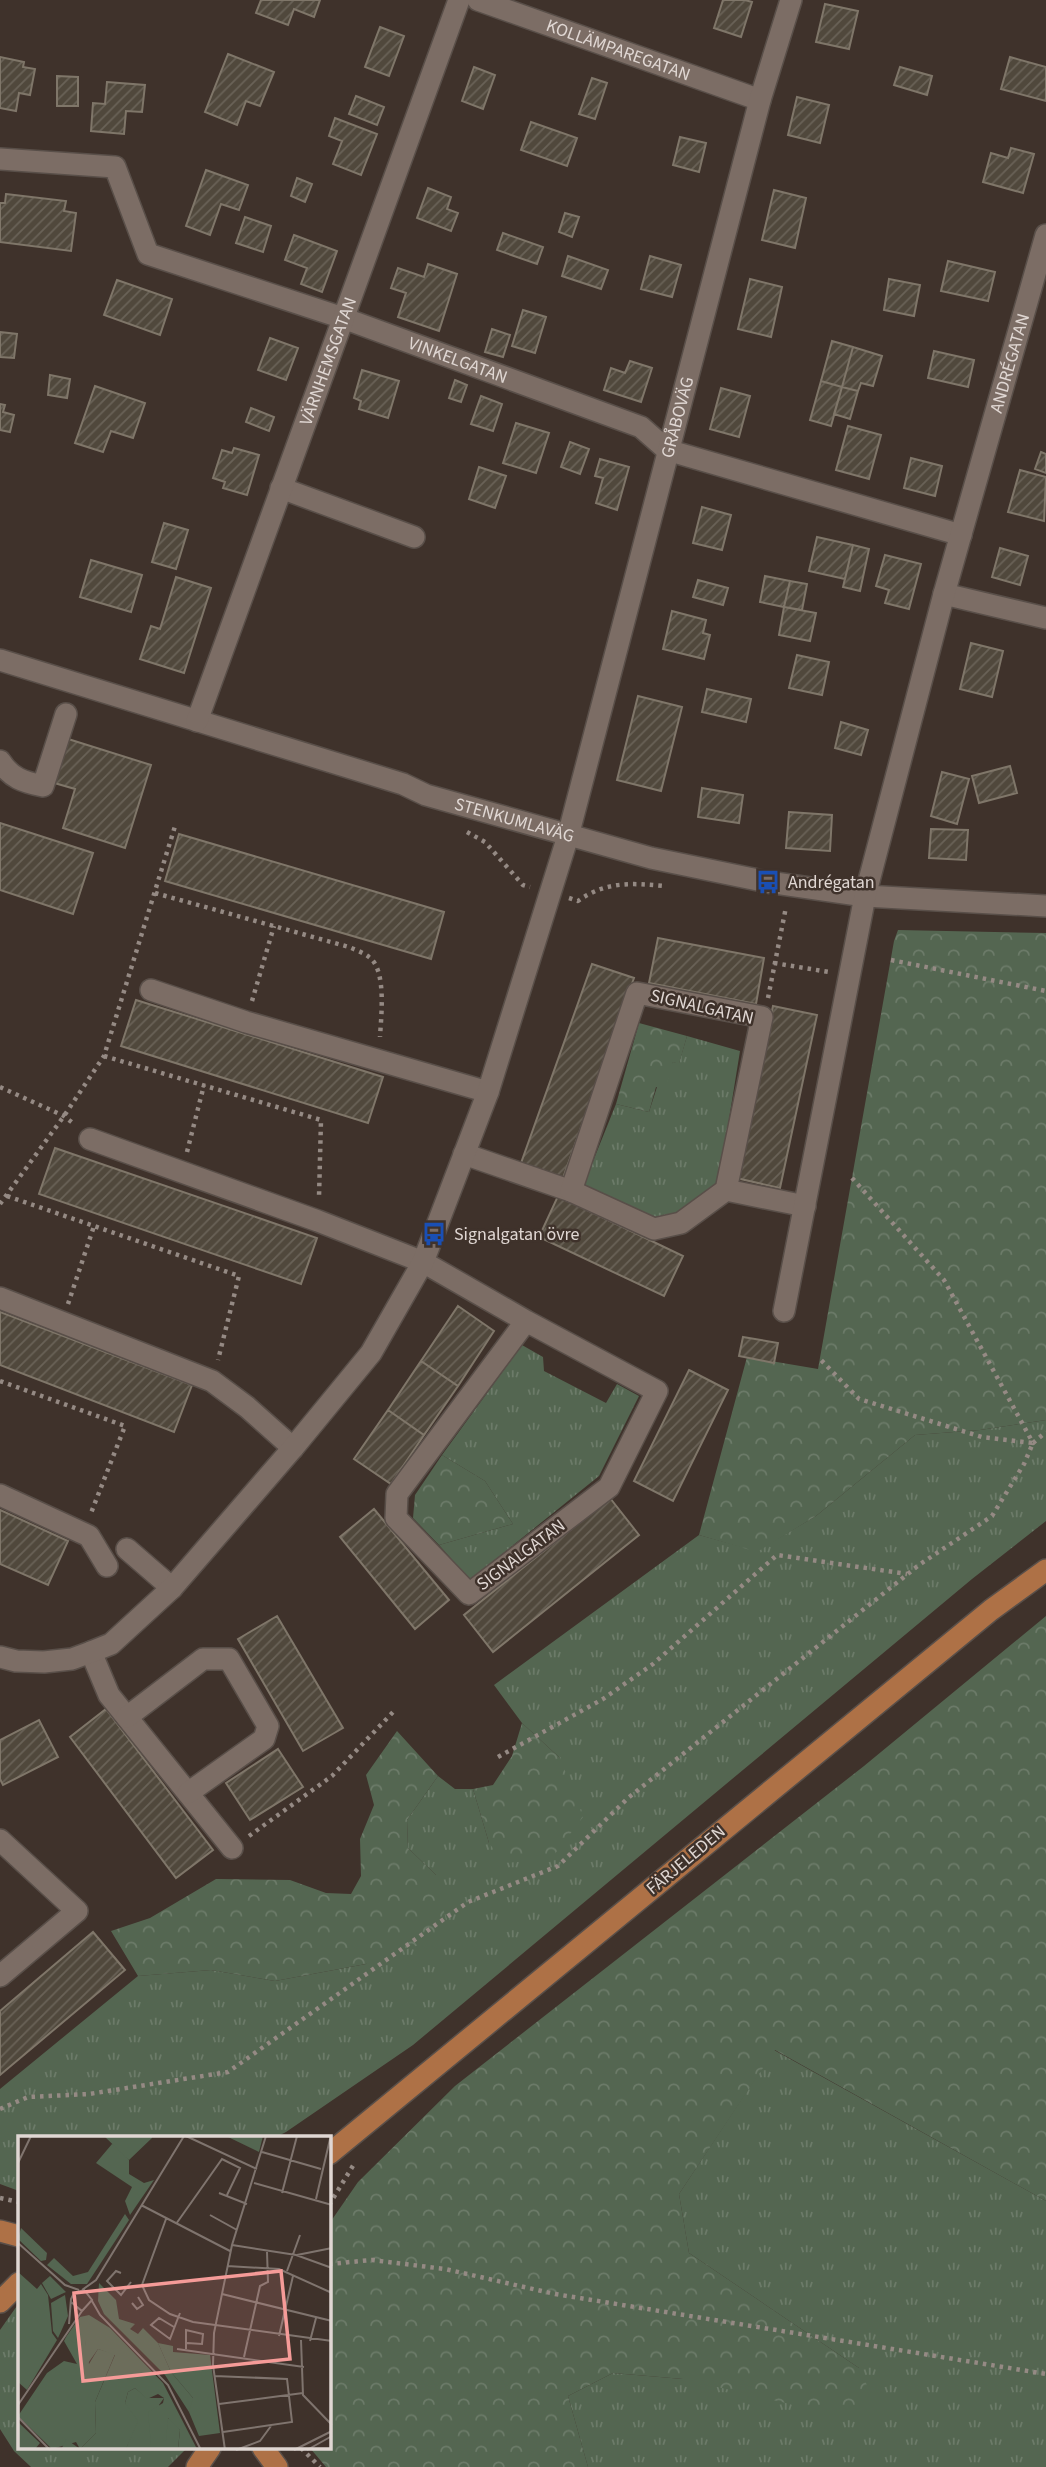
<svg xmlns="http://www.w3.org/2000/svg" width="1046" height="2467" font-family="'Source Sans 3',sans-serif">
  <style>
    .grass { fill: url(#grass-tufts) }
    .forest { fill: url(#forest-crowns) }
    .building { fill: url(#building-hatch); stroke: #7f7669; stroke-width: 2 }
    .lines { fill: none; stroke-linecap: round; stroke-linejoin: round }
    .minor-casing { stroke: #594f49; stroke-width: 24 }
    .major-casing { stroke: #594f49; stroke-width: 24 }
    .path { stroke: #958a84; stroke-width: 4.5; stroke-dasharray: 3.5 5; stroke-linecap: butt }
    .minor { stroke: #7c6d65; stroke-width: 21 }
    .major { stroke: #ae7146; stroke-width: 21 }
    .labels { text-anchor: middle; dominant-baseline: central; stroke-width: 5; stroke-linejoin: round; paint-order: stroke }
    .street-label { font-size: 18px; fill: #e0d7d3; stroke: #3f322b }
    .poi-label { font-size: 18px; fill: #e0d7d3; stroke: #3f322b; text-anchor: start }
    .inset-road { fill: none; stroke: #7f746e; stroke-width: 2 }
    .view { fill: #f59b98; fill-opacity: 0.15; stroke: #f59b98; stroke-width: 3.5 }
    .inset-edge { fill: none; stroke: #e0d7d3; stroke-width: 3.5 }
  </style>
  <defs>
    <pattern id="grass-tufts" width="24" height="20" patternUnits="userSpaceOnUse" patternTransform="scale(1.75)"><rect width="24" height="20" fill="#546651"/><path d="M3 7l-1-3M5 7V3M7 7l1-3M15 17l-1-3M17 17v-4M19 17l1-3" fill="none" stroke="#6c7b69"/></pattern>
    <pattern id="forest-crowns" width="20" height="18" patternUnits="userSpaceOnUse" patternTransform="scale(1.75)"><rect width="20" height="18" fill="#546651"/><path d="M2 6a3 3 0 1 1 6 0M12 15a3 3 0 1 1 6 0" fill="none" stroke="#6c7b69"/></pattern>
    <pattern id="building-hatch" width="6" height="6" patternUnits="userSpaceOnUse" patternTransform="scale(1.75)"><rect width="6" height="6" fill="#50483c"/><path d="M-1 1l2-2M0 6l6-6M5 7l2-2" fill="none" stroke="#696257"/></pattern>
  </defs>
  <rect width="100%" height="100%" fill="#3f322b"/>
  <path class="grass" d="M687 1036 740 1051 719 1181 678 1214 655 1219 583 1186 616 1104 649 1112 657 1087 673 1062 679 1063Z
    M522 1345 543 1357 544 1371 606 1403 617 1384 639 1396 599 1476 470 1580 439 1545 513 1524 485 1481 442 1455Z
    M1046 1420V1521L972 1579 413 2045 286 2132 274 2138H19V2191L0 2184V2089L138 1976 211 1970 275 1981 366 1964 436 1875 408 1848 407 1820 438 1776 455 1789H473L489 1843 560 1758 522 1723 494 1685 699 1535 757 1551 816 1516 915 1435 980 1430Z
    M774 2050 1046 2201V2467H588L568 2396 613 2373 683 2379 859 2368 689 2253 679 2194Z
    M19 2303V2448H187L168 2467H31L14 2451 0 2429V2330Z"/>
  <path class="forest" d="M898 930 1046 933V1420L980 1430 915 1435 816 1516 757 1552 699 1535 747 1357 818 1369 894 941Z
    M639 1023 687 1036 679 1064 673 1062 665 1089 656 1087 649 1112 616 1104Z
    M442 1455 485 1481 513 1524 439 1545 413 1518 415 1495Z
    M1046 1616V2201L775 2050 679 2194 689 2253 859 2368 879 2411 829 2413 683 2379 613 2373 568 2396 588 2467H326L310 2448H329V2224L358 2182 455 2086 864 1766Z
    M522 1723 560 1758 583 1817 551 1859 504 1863 489 1843 473 1789 493 1785 512 1756Z
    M397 1731 438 1776 407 1820 408 1848 436 1875 449 1934 366 1964 275 1981 211 1970 138 1976 111 1931 150 1918 216 1879 290 1880 326 1893 351 1894 361 1876 360 1839 374 1805 366 1775Z"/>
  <path class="building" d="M261 0H320L314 17 294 9 288 25 256 13Z
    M723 0H745L752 2 741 37 714 28Z
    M825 4 858 11 849 49 816 42Z
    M380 27 404 36 389 76 365 67Z
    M228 54 274 72 260 106 246 101 237 125 205 112Z
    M0 57 24 62 23 67 35 69 30 95 19 93 16 111 0 108Z
    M1010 57 1046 67V101L1001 89Z
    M474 67 495 75 483 109 462 101Z
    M900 67 932 76 927 95 894 85Z
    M57 76 78 77V106H57Z
    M592 78 607 83 595 119 579 114Z
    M107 82 145 85 142 112 126 111 124 134 91 131 93 103 105 104Z
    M356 96 384 107 377 125 349 114Z
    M797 97 829 105 820 143 788 135Z
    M335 118 377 134 361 175 333 164 342 141 329 136Z
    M531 122 577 138 567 166 521 150Z
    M680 137 706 143 699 172 673 165Z
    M1011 148 1034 154 1023 193 983 182 991 153 1008 158Z
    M206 170 248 185 239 210 221 204 210 235 186 226Z
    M297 178 312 184 305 202 291 196Z
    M428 188 451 197 447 209 458 213 451 231 417 218Z
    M774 190 806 198 795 248 762 240Z
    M6 194 66 201 64 211 76 213 71 251 0 242V203H5Z
    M565 213 579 217 572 237 559 232Z
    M245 217 271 226 263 252 236 243Z
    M503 233 543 247 537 264 497 250Z
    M294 235 337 251 322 292 301 284 307 268 285 260Z
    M568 256 608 270 601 289 562 276Z
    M650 256 681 265 672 297 641 289Z
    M948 261 995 272 988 301 941 291Z
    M428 264 457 274 439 331 398 317 406 293 391 288 398 268 424 277Z
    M750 279 782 287 771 337 738 329Z
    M889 279 920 285 914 316 884 310Z
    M117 280 172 299 160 335 104 315Z
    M523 310 546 317 535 353 512 346Z
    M492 329 510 335 503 357 485 352Z
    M0 332 17 334 14 358 0 357Z
    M270 338 298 348 286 380 258 370Z
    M832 341 853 347 842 387 821 381Z
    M853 347 882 356 873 386 861 383 858 391 842 387Z
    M934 351 974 360 968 387 928 378Z
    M630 361 652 368 641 402 604 390 611 368 625 373Z
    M362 370 399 381 388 418 359 409 361 401 354 398Z
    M50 375 70 379 67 398 48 395Z
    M455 380 467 385 461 402 449 398Z
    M821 381 842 387 831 426 810 420Z
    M95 386 145 403 133 438 111 431 103 452 75 443Z
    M842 387 858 391 850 419 834 414Z
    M721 388 750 396 739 437 710 429Z
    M481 396 502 404 493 431 471 424Z
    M0 404 5 405 3 412 14 415 10 432 0 430Z
    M251 408 274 417 269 431 246 422Z
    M516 423 549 433 536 473 503 463Z
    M848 426 881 435 869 479 836 470Z
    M570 442 589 449 580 474 561 467Z
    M234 448 259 455 247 495 223 488 225 482 213 478 222 450 232 453Z
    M1041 452 1046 454V473L1035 469Z
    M911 458 942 466 935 496 904 488Z
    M600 459 629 467 617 510 596 503 603 478 595 476Z
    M479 467 506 476 495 508 469 499Z
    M1020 470 1046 477 1044 521 1008 512Z
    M702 507 731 515 722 550 693 543Z
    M164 523 188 530 176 569 152 562Z
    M817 537 853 545 845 579 809 571Z
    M853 545 869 549 860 591 843 587Z
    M1000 548 1028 556 1020 585 992 577Z
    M885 555 921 564 909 609 885 603 889 590 876 586Z
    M91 560 142 575 131 612 80 597Z
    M765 576 790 581 784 607 760 602Z
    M176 577 211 588 184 673 140 659 151 626 160 629Z
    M698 580 728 588 723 605 693 597Z
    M790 581 807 584 802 610 784 607Z
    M784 607 816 613 810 641 779 635Z
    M672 611 706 620 703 633 710 635 704 659 663 649Z
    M971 643 1003 651 992 697 960 689Z
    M797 655 829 662 822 695 789 688Z
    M707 689 751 699 746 722 702 712Z
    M638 696 682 707 661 791 617 780Z
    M841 722 868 730 861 755 835 748Z
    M65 738 151 765 125 848 63 828 75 789 51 782Z
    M1010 766 1017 793 979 803 972 776Z
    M942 772 969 779 957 824 931 816Z
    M702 788 743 795 739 823 698 817Z
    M789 812 832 815 830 851 786 848Z
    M0 823 93 853 73 914 0 890Z
    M931 829 968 830 966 860 929 858Z
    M179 834 444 912 431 959 165 881Z
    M658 938 764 958 756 1004 649 983Z
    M592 964 634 978 562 1181 520 1166Z
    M136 1000 383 1077 368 1123 121 1046Z
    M773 1006 817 1015 780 1188 736 1178Z
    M55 1148 317 1238 301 1284 39 1194Z
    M558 1196 683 1256 664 1296 539 1237Z
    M458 1306 494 1331 458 1386 421 1361Z
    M0 1312 192 1385 174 1432 0 1365Z
    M743 1337 778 1343 774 1363 739 1356Z
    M421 1361 458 1386 424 1435 388 1410Z
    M689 1370 728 1390 673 1501 634 1481Z
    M388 1410 424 1435 391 1484 354 1459Z
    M610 1498 639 1535 493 1652 464 1615Z
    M374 1509 449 1600 415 1629 340 1537Z
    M0 1510 68 1541 48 1585 0 1564Z
    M277 1616 343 1728 303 1751 238 1639Z
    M106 1709 213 1850 176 1878 70 1737Z
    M39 1720 58 1757 3 1785 0 1779V1740Z
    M278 1749 303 1787 250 1820 226 1783Z
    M93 1932 125 1970 0 2075V2011Z"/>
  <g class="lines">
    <g class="minor-casing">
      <g id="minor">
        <path id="s1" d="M478 0 760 100"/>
        <path id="s2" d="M0 159 115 167 148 254 343 318 641 427 667 450 961 535"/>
        <path d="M281 488 414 537"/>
        <path d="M944 594 1046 618"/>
        <path id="s3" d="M0 660 403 784 426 795 651 858 768 882 865 896 1046 906"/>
        <path id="s4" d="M197 721 459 0"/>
        <path d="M0 761C11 778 23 782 43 786L66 714"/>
        <path d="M151 990 246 1022 488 1092"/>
        <path d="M90 1139 318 1221 423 1262 526 1321 657 1391 609 1487 469 1594 396 1518 397 1494 526 1321"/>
        <path d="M464 1154 571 1191"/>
        <path d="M726 1190 762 1017 637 993 571 1191 654 1229 681 1223 726 1190 805 1206"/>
        <path d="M0 1298 212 1381 247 1407 293 1448"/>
        <path id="s5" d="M784 1311 865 896 944 594 1046 235"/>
        <path d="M0 1495 89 1536 107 1566"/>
        <path d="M127 1549 172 1588"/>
        <path d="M91 1652 109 1695 232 1848"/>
        <path id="s6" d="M0 1657 16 1661 44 1662 72 1659 91 1652 111 1644 172 1588 293 1448 371 1353 423 1262 488 1092 568 836 760 100 791 0"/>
        <path d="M127 1717 203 1659H229L268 1726 264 1739 188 1793"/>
        <path d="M0 1840 77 1911 0 1976"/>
      </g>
    </g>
    <g class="major-casing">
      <path id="major" d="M329 2154 991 1610 1046 1570
        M0 2231 19 2236
        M0 2302 19 2283
        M263 2448 277 2467
        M197 2467 210 2448"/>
    </g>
    <path class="path" d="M467 832 485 842 523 885 530 887
      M155 893 349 947C356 950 364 953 369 957 387 970 381 1017 380 1037
      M569 898 578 901C606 881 632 883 664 886
      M891 960 1046 991
      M774 963 829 972
      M768 998 786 907
      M252 1001 274 926
      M104 1056 321 1120 319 1197
      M0 1087 64 1116 74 1124
      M187 1152 204 1085
      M852 1178 944 1280 1033 1443 1046 1432
      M7 1196 239 1276 218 1360
      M0 1204 64 1116 104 1056 176 823
      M68 1304 94 1226
      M0 1381 125 1426 91 1513
      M498 1757 603 1699 653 1664 777 1555 907 1574
      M249 1836 332 1776 395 1710
      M0 2109 28 2097 89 2094 228 2072 468 1902 558 1866 628 1798 919 1565 992 1516 1024 1464 1033 1443 982 1437 859 1399 820 1359
      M0 2198 19 2202
      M329 2205 354 2164
      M329 2264 372 2260 445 2269 555 2294 1046 2374
      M301 2448 320 2467"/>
    <use href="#minor" class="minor"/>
    <use href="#major" class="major"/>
  </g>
  <defs>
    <g id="bus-bare" transform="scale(1.89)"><path d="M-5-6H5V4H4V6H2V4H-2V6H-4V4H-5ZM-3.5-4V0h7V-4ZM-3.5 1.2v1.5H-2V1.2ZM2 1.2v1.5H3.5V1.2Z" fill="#1a4fb4" stroke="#3f322b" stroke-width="2.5" paint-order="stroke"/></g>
  </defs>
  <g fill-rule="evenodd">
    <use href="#bus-bare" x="768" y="882"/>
    <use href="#bus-bare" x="434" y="1234"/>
  </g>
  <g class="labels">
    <g class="street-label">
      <text stroke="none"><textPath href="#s1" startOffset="149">KOLLÄMPAREGATAN</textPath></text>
      <text stroke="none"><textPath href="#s4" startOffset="383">VÄRNHEMSGATAN</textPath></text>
      <text stroke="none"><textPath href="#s2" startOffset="536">VINKELGATAN</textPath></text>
      <text stroke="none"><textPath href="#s5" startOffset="975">ANDRÉGATAN</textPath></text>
      <text stroke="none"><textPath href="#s6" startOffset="1493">GRÅBOVÄG</textPath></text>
      <text stroke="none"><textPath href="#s3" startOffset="539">STENKUMLAVÄG</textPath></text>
      <text transform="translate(702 1007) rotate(13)">SIGNALGATAN</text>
      <text transform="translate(521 1555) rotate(-37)">SIGNALGATAN</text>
      <text transform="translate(686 1860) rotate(-40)">FÄRJELEDEN</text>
    </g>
    <g class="poi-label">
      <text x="788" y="882">Andrégatan</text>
      <text x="454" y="1234">Signalgatan övre</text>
    </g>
  </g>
  <g transform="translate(18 2136)">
    <rect width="313" height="313" fill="#3f322b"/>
    <path d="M94 8 100 9 111 24V38L126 47 136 44 112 79 107 65 114 51 78 27ZM107 78 111 84 69 148H53L29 129 36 122 55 140 70 136ZM3 92 29 117 28 124 23 125 0 103ZM32 140 48 156 33 163 24 147ZM81 147 98 164 101 183 117 188 112 193 120 198 125 192 140 207 153 236 175 262V274L171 276 147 239 86 178 80 165ZM47 159 50 180 40 202 35 195 33 167ZM48 201 67 204 71 228 80 213 97 218 77 266 78 297 62 313 58 306 34 313 0 280 29 237 46 225 59 228 46 205ZM117 252 129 262H146L141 269 149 288V282L156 284 162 294 160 313H108L115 292 107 267 110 256Z" fill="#546651"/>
    <path d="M86 0H134V2L111 24ZM208 0H245L241 16ZM0 136 19 153 23 148 30 159 34 197 39 204 9 254 0 246ZM71 179 92 192 145 247 179 313H160L162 294 150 282 148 304 133 309 130 276 145 267 146 262 140 258 129 263 117 252 110 256 107 267 120 285 108 313 43 314 48 303 62 313 78 297 77 266 97 219 80 213 68 230 67 204 56 207 48 201 62 181ZM140 207 155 210V216L192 219 202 297 181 300 171 276 175 262 153 236ZM0 286 22 307 17 313H0Z" fill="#546651"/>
    <path class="inset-road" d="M168 0 239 33M244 16 303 33M0 27 13 0M236 47 314 69M201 57 229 68M264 57 279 0M298 63 312 3M123 69 212 115M192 79 219 94M148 83 124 149 131 164 152 178 175 186 314 205M158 88 204 23 222 32 209 59M0 107 47 149 61 154M214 109 278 119 314 132M279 119 314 112M209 130 261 133 314 157M269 135 282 99M103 137 98 135 89 145 103 159 113 146M64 154 78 144 166 0M204 158 314 185M74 165 82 179 150 249 183 314M114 167 119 173 125 169 120 161M51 188 53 163 56 157 66 154 74 164 64 175 53 166M156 191 141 182 133 189 152 203 160 182 162 177M261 200 275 140M283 204 285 259 314 289M292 205 298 182M159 213 286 231M168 213V194L185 198 184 208 169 207M226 221 242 150 250 146 249 116M197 240 269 243 274 286 205 296M201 268 285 257M0 269 64 175M0 281 32 314M207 314 195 229 196 197 214 109 248 0M218 314 242 305 253 290M276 314 314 295M289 314 314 300"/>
    <path class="view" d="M263 135 272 223 65 245 56 157Z"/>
    <rect width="313" height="313" class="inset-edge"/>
  </g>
</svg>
